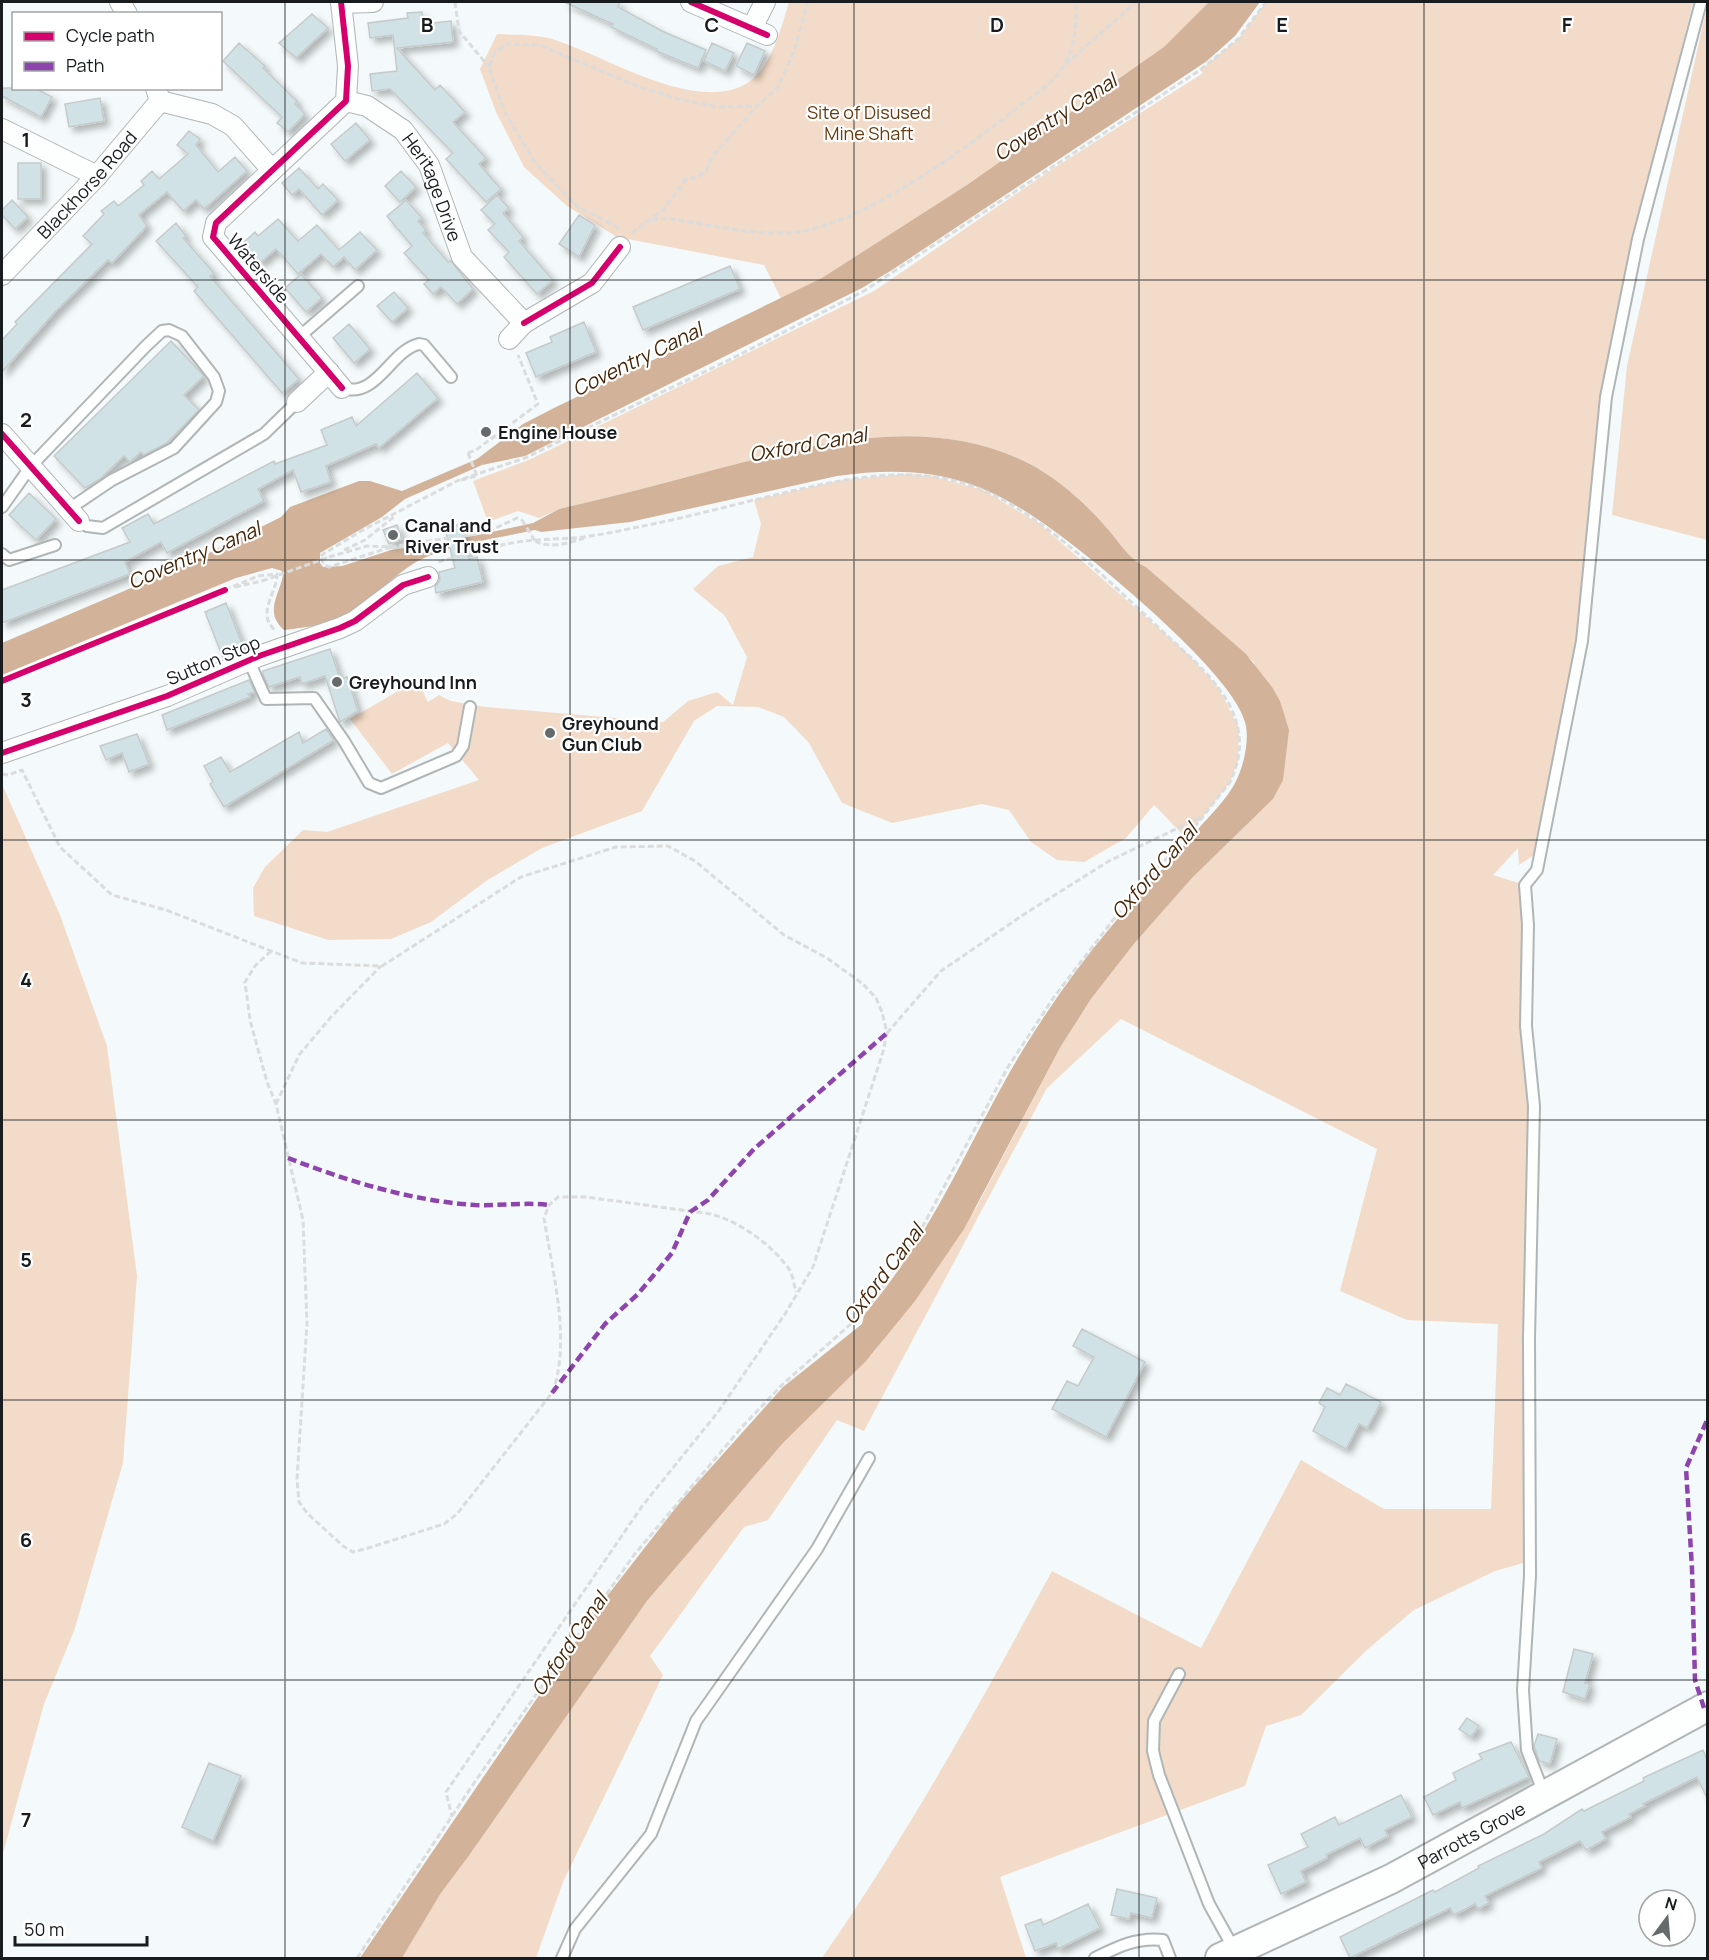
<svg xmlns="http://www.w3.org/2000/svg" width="1709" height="1960" font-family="Manrope,sans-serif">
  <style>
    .green { fill: #f2dbc8 }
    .water { fill: #d2b39a }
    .building { fill: #d1e2e6; stroke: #c5cacb; stroke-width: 1.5; filter: url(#shadow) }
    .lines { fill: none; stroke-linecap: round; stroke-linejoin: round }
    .lane-casing { stroke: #b0b5b6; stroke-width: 14 }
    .street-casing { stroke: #b0b5b6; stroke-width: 22 }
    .secondary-casing { stroke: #b0b5b6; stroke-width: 32 }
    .path { stroke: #dadcdd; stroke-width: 3; stroke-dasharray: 6 3; stroke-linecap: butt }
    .lane { stroke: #fdfefe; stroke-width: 10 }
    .street { stroke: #fdfefe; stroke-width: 20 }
    .secondary { stroke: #fdfefe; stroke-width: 28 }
    .path-bridge { stroke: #dadcdd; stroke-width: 3; stroke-dasharray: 6 3; stroke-linecap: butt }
    .quiet { stroke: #8e44ad; stroke-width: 4.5; stroke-dasharray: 9 4.5; stroke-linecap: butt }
    .cycleway-casing { stroke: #fff; stroke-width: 10 }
    .cycleway { stroke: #d6006c; stroke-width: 6 }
    .grid { fill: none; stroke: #181c1e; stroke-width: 1.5; stroke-opacity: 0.55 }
    .poi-dot { fill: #656a6b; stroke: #fff; stroke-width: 2 }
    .labels { text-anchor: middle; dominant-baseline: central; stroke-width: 4.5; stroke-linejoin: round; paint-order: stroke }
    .park-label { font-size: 18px; fill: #683a0f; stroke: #fff }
    .street-label { font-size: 18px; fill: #181c1e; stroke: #fff }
    .poi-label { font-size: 18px; font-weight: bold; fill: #181c1e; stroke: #fff; text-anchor: start }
    .water-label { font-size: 20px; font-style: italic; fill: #462608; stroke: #fff }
    .grid-label { font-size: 20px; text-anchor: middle; font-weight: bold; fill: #181c1e; stroke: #fff; stroke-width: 4.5; stroke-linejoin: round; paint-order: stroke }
  </style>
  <defs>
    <filter id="shadow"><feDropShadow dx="5" dy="5" stdDeviation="3" flood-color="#0004"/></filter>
  </defs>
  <rect width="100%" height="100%" fill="#f4fafb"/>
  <path class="green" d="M789 2H1237L787 310 764 265 617 237 567 206 524 167 496 112 480 69 497 34C515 35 535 34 552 39 604 55 691 112 744 85 771 71 781 28 789 2Z
    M1266 2H1693L1626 278 1598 423 1575 650 1534 855 1519 865 1518 848 1493 875 1525 885 1526 1026 1534 1106 1530 1561 1495 1571 1414 1610 1368 1649 1301 1715 1266 1726 1245 1786 1000 1877 1026 1958H822C908 1834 980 1704 1052 1571L1201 1648 1301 1460 1384 1509H1491L1498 1324 1407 1320 1340 1291 1377 1149 1121 1019 1047 1088 864 1431 837 1420 768 1520 744 1527 650 1656 663 1675 563 1882 536 1958H402L441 1893 468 1857 647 1601 783 1443 875 1351 976 1208 1061 1046 1091 999 1133 945 1192 878 1273 799 1254 662 1146 567C1127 558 1119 541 1105 526 1083 501 1057 478 1028 463 928 413 814 444 713 470 662 484 611 497 559 509L539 518 518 511 488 522 473 481 531 459 874 291 1051 170 1203 73 1200 70 1238 39Z
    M1707 6V540L1612 515 1627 366Z
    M906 474 931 476 983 490 1040 524 1189 655 1218 687 1239 728 1238 761 1230 782 1186 838 1154 805 1126 838 1084 862 1057 860 1031 842 1009 810 982 804 892 823 842 803 809 743 784 717 758 707 717 706 694 721 642 811 542 848 486 881 431 922 391 939 328 940 254 916 253 888 265 867 303 830 327 832 479 780 448 743 392 774 350 719 417 680 428 702 439 695 451 701 486 707 663 722 688 701 717 692 733 705 747 657 725 616 693 589 718 566 753 557 761 524 754 500 843 480Z
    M2 784 60 915 107 1046 137 1276 123 1463 74 1631 44 1704 2 1857Z"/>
  <path class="water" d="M1209 2H1260L1235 36 1207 61 892 270 862 288 525 456 482 465 405 499 382 517 320 553V563L323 567 342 566 391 550 445 542 533 523 559 509C611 497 662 484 713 470 814 444 928 413 1028 463 1057 478 1083 501 1105 526 1119 541 1127 558 1146 567L1246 654 1272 687 1280 701 1289 730 1283 780 1273 799 1192 878 1133 945 1091 999 1061 1046 964 1229 915 1301 866 1361 783 1443 647 1601 468 1857 441 1893 402 1958H360L604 1600 681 1501 783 1387 862 1324 864 1315C887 1287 909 1257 927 1225 962 1167 989 1105 1024 1048 1050 1006 1078 966 1110 928 1138 894 1170 862 1199 828 1211 814 1225 801 1234 785 1243 769 1249 744 1246 726 1239 683 1133 594 1098 565 1009 493 955 459 837 476L630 522 541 532 535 530C496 539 450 543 416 562 392 576 374 599 350 613 331 625 307 627 284 630 264 612 279 596 283 575L282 571 272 568 236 578 2 675V643L185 565 281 517 290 507 359 481H370L402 491 477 459 523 424 556 407 822 278 967 185 1164 47Z"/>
  <path class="building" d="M564 2H620L618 7 662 31 706 50 698 68 656 51 657 49 611 27 613 24Z
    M422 12 424 24 451 21 453 42 397 48 435 90 440 85 465 112 453 122 486 158 479 164 501 189 486 202 446 159 453 153 390 89 372 91 370 74 397 71 393 35 370 38 368 23 408 18 407 13Z
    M312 14 328 28 296 58 279 43Z
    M239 43 265 66 263 68 297 101 295 104 305 114 288 132 277 123 282 117 223 61Z
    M712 43 734 53 725 71 704 61Z
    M747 43 765 51 754 75 736 66Z
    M2 88H35L52 97 41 117 2 96Z
    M100 98 104 121 69 127 65 104Z
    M356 123 370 140 345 161 331 144Z
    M189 131 200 139 196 145 218 172 235 157 247 171 204 209 196 200 183 211 167 192 139 215 147 226 112 263 108 260 55 312 2 372V340L17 324 15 322 92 244 83 236 104 214 101 211 114 201 118 206 144 185 141 181 152 171 159 179 188 154 177 145Z
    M18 163H41V199H18Z
    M299 168 318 189 323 184 338 200 322 215 299 189 292 195 282 183Z
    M401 171 416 187 400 202 385 186Z
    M497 195 509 208 503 213 523 237 519 241 553 280 537 294 504 257 509 252 488 230 495 224 481 210Z
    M12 200 28 217 15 229 2 215V210Z
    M406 200 422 218 418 221 426 230 423 233 448 262 451 261 473 289 457 304 441 287 433 294 424 284 429 280 404 253 412 246 387 216Z
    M579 215 595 225 579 257 559 244Z
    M278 219 298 241 317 225 339 250 360 232 377 250 355 270 344 257 333 267 321 254 298 274 276 249 260 263 243 243 255 232 258 236Z
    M176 223 186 236 183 238 214 273 210 276 299 379 282 393 194 291 198 287 156 241Z
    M730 266 740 289 643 330 633 307Z
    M301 274 322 298 306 312 285 288Z
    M394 292 408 308 392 322 377 306Z
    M584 322 596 352 536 377 526 353 552 342 550 337Z
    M349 324 370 349 354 363 333 338Z
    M171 341 204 376 184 395 199 410 167 443 144 455 141 452 130 462 124 456 100 479 85 488 54 456Z
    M417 373 438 398 379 448 376 444 326 466 331 482 301 492 293 470 258 489 264 501 167 553 161 542 125 562 130 574 2 623V590L130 542 122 528 148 514 154 524 274 461 275 464 327 445 321 430 352 417 356 426Z
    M29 493 56 519 36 540 9 515Z
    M460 524 469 559 477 557 483 582 436 593 435 587 440 580 439 572 455 568 445 528Z
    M397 525 402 539 389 544 383 530Z
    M226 603 244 649 223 658 205 612Z
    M330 649 340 679 347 677 358 711 340 722 325 676 302 684 300 677 269 687 263 675V671Z
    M249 680 255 692 248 694 250 697 167 730 162 715Z
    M326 729 334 740 224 807 210 784 213 782 204 766 221 757 230 772 299 732 303 743Z
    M137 734 149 764 129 772 122 753 106 760 100 746Z
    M1082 1329 1145 1362 1106 1437 1052 1409 1067 1381 1078 1386 1094 1357 1073 1346Z
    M1346 1384 1381 1402 1367 1428 1359 1424 1346 1449 1313 1431 1325 1407 1319 1403 1327 1388 1340 1395Z
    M1574 1649 1593 1654 1585 1683 1590 1684 1585 1699 1563 1692Z
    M1467 1718 1479 1726 1471 1737 1459 1729Z
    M1538 1734 1557 1739 1550 1764 1539 1761 1534 1746Z
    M1511 1742 1529 1777 1462 1808 1460 1802 1433 1815 1424 1797 1456 1780 1453 1773 1482 1759 1479 1754Z
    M1703 1750 1707 1760V1798L1697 1777 1643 1804 1645 1806 1629 1814 1631 1817 1602 1832 1606 1839 1586 1850 1580 1841 1539 1862 1542 1868 1485 1896 1489 1903 1478 1909 1475 1904 1454 1915 1450 1908 1350 1958 1340 1937 1433 1890 1435 1892 1479 1868 1478 1866 1544 1834 1582 1809 1584 1811 1644 1781 1643 1778Z
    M209 1763 241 1776 213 1841 182 1827Z
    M1401 1795 1412 1817 1385 1830 1388 1836 1365 1848 1360 1838 1326 1855 1327 1858 1301 1871 1306 1882 1281 1894 1268 1865 1308 1847 1301 1834 1335 1817 1339 1825Z
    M1117 1889 1157 1898 1152 1918 1131 1913 1129 1919 1111 1915Z
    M1088 1904 1100 1928 1058 1949 1056 1943 1035 1951 1025 1925 1041 1919 1043 1925Z"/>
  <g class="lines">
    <g class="lane-casing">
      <path id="lane" d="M299 337 358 286
        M342 388C377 399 390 351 419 344L424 345 451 377
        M2 507 31 466 146 346 162 331 169 330 182 336 214 377 219 391 216 402 174 448 112 480 69 509
        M79 521 87 526 103 528 264 434 297 402
        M2 554 9 560 55 545
        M249 661 266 699 314 698 344 741 369 783 381 788 456 756 463 746 470 707
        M1179 1674 1154 1721 1153 1751 1159 1775 1209 1904 1234 1949
        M1544 1794 1527 1750 1523 1690 1530 1576 1529 1338 1534 1106 1526 1026 1528 925 1525 885 1537 870 1582 641 1606 397 1638 239 1701 2
        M562 1958 575 1929 651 1834 696 1721 817 1549 869 1458
        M1095 1958C1117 1947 1137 1937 1163 1940L1170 1958"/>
    </g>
    <g class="street-casing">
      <g id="street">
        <path d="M120 2 127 14"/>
        <path d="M341 2 348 66 346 101 216 223 213 237 342 388"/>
        <path d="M691 2 767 35"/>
        <path d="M341 3 373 2"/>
        <path d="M752 28 765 2"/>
        <path d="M160 101 212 114 233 126 272 170"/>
        <path id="s1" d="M346 101 367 106 403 130 429 165 462 257 524 323 509 339"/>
        <path d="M2 129 97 176"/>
        <path id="s2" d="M2 275 97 176 160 101 156 88"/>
        <path d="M524 323 592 283 620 247"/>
        <path d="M297 402 329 372"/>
        <path d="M2 434 79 521"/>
        <path d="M2 753 167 696 259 656 340 628 355 621 403 585 428 577"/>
      </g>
    </g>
    <g class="secondary-casing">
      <g id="secondary">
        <path id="s3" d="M1220 1958 1391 1879 1708 1706"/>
      </g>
    </g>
    <path class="path" d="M455 2 459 31 489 67
      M1066 64 1136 2
      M652 220 666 218C708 224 755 237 797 232 864 223 969 147 1022 104 1037 93 1057 80 1065 64 1075 44 1077 23 1076 2
      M619 228 575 205 534 161 504 111 489 67 495 52 508 44 539 45 637 86 678 99 717 107 757 106
      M632 233 664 209 686 179 698 177 706 171 712 157 757 106 778 87 794 51 808 2
      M468 453 476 450 538 404 518 355
      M461 480 477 476
      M535 541C549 549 570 543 584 538
      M391 547 329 567 324 565 320 556 361 531 459 480 525 458 733 358 864 291 1200 70 1238 39 1266 2
      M344 550 365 540 395 516
      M329 557 367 546 391 547 487 532 517 518 522 520
      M235 587 262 581
      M225 590 258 576 277 574C277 594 255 614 276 631
      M2 774 8 775 22 770 60 847 112 895 166 910 302 963 382 966 521 877 616 847 668 846 695 861 784 935 827 958 863 984 876 998 882 1012 887 1033 883 1052 813 1267 785 1314 718 1412 643 1505 446 1792 452 1817
      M271 951 255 966 245 982 250 1020 267 1082 276 1104 303 1220 307 1323 297 1479 299 1502 307 1513 343 1546 353 1552 365 1549 444 1524 457 1514 552 1393C572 1343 552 1270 544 1218L549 1205 558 1197H586L711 1214C740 1222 771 1244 789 1269 793 1275 794 1285 796 1292
      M887 1033 941 971 1023 915 1109 861 1201 817
      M276 1104 299 1055 331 1017 381 966
      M357 1958 474 1783 634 1555 742 1427 782 1385 862 1314 880 1291 924 1224 1008 1067 1054 997 1133 894 1186 838 1230 782C1259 722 1216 680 1174 642 1119 592 1049 517 980 489 912 462 844 479 775 495 728 506 681 519 633 528 619 531 605 534 590 536 567 540 542 538 518 542 491 546 464 555 438 562"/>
    <use href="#lane" class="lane"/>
    <use href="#street" class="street"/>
    <use href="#secondary" class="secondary"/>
    <path class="path-bridge" d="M468 453 477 476
      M522 520 535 541
      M262 581 329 557"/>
    <path class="quiet" d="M288 1158C347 1181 412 1201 475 1205 500 1206 524 1202 549 1205
      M552 1393 605 1324 638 1294 672 1253 690 1212 708 1200 754 1149 887 1033
      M1704 1708 1695 1680 1692 1569 1686 1468 1708 1418"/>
    <g class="cycleway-casing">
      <path id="cycleway" d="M341 2 348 66 346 101 216 223 213 237 342 388
        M691 2 767 35
        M524 323 592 283 620 247
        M2 434 79 521
        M2 681 225 590
        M2 753 167 696 259 656 340 628 355 621 403 585 428 577"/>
    </g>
    <use href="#cycleway" class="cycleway"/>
  </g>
  <path class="grid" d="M285 2V1958M570 2V1958M854 2V1958M1139 2V1958M1424 2V1958M2 280H1708M2 560H1708M2 840H1708M2 1120H1708M2 1400H1708M2 1680H1708"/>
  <g class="poi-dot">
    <circle cx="486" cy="432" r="6"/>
    <circle cx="393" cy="535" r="6"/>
    <circle cx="337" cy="682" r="6"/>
    <circle cx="550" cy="733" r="6"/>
  </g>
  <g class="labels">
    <g class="park-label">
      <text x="869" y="112">Site of Disused<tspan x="869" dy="21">Mine Shaft</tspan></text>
    </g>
    <g class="street-label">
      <text stroke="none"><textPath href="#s2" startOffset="124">Blackhorse Road</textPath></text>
      <text stroke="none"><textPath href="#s1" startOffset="130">Heritage Drive</textPath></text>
      <text transform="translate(259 268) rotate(50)">Waterside</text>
      <text transform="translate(213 660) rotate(-23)">Sutton Stop</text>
      <text stroke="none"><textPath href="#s3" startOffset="280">Parrotts Grove</textPath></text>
    </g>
    <g class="poi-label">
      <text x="498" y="432">Engine House</text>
      <text x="405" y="525">Canal and<tspan x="405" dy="21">River Trust</tspan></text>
      <text x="349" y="682">Greyhound Inn</text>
      <text x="562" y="723">Greyhound<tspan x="562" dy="21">Gun Club</tspan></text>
    </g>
    <g class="water-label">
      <text transform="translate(1055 117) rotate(-33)">Coventry Canal</text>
      <text transform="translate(637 359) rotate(-26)">Coventry Canal</text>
      <text transform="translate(808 444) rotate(-10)">Oxford Canal</text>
      <text transform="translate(194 555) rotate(-23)">Coventry Canal</text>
      <text transform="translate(1154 871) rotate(-49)">Oxford Canal</text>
      <text transform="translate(883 1274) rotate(-53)">Oxford Canal</text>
      <text transform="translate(569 1644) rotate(-56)">Oxford Canal</text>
    </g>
  </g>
  <g class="grid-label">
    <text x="427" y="32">B</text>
    <text x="712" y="32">C</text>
    <text x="997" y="32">D</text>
    <text x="1282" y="32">E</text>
    <text x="1567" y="32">F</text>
    <text x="26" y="147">1</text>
    <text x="26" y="427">2</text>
    <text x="26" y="707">3</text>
    <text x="26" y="987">4</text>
    <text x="26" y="1267">5</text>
    <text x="26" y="1547">6</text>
    <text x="26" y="1827">7</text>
  </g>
  <rect width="1709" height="1960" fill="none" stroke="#181c1e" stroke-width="6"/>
  <rect x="12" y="12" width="210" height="78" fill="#ffffff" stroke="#a3a4a5" stroke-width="1.5"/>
  <rect x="24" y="32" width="30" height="9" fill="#d6006c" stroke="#a3a4a5" stroke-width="1.5"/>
  <text x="66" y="42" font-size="18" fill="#181c1e">Cycle path</text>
  <rect x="24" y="62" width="30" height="9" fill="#8e44ad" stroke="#a3a4a5" stroke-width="1.5"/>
  <text x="66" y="72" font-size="18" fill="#181c1e">Path</text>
  <g transform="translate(1667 1918) rotate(16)"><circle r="28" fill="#ffffff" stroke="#a3a4a5" stroke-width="1.5"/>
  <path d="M0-4.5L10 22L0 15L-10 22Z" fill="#656a6b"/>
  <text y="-9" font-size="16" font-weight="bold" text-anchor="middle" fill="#181c1e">N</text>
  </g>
  <path d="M15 1936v9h132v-9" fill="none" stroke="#181c1e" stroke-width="3"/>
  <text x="24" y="1936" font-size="18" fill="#181c1e" stroke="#ffffff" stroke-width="4.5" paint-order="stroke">50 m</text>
</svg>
